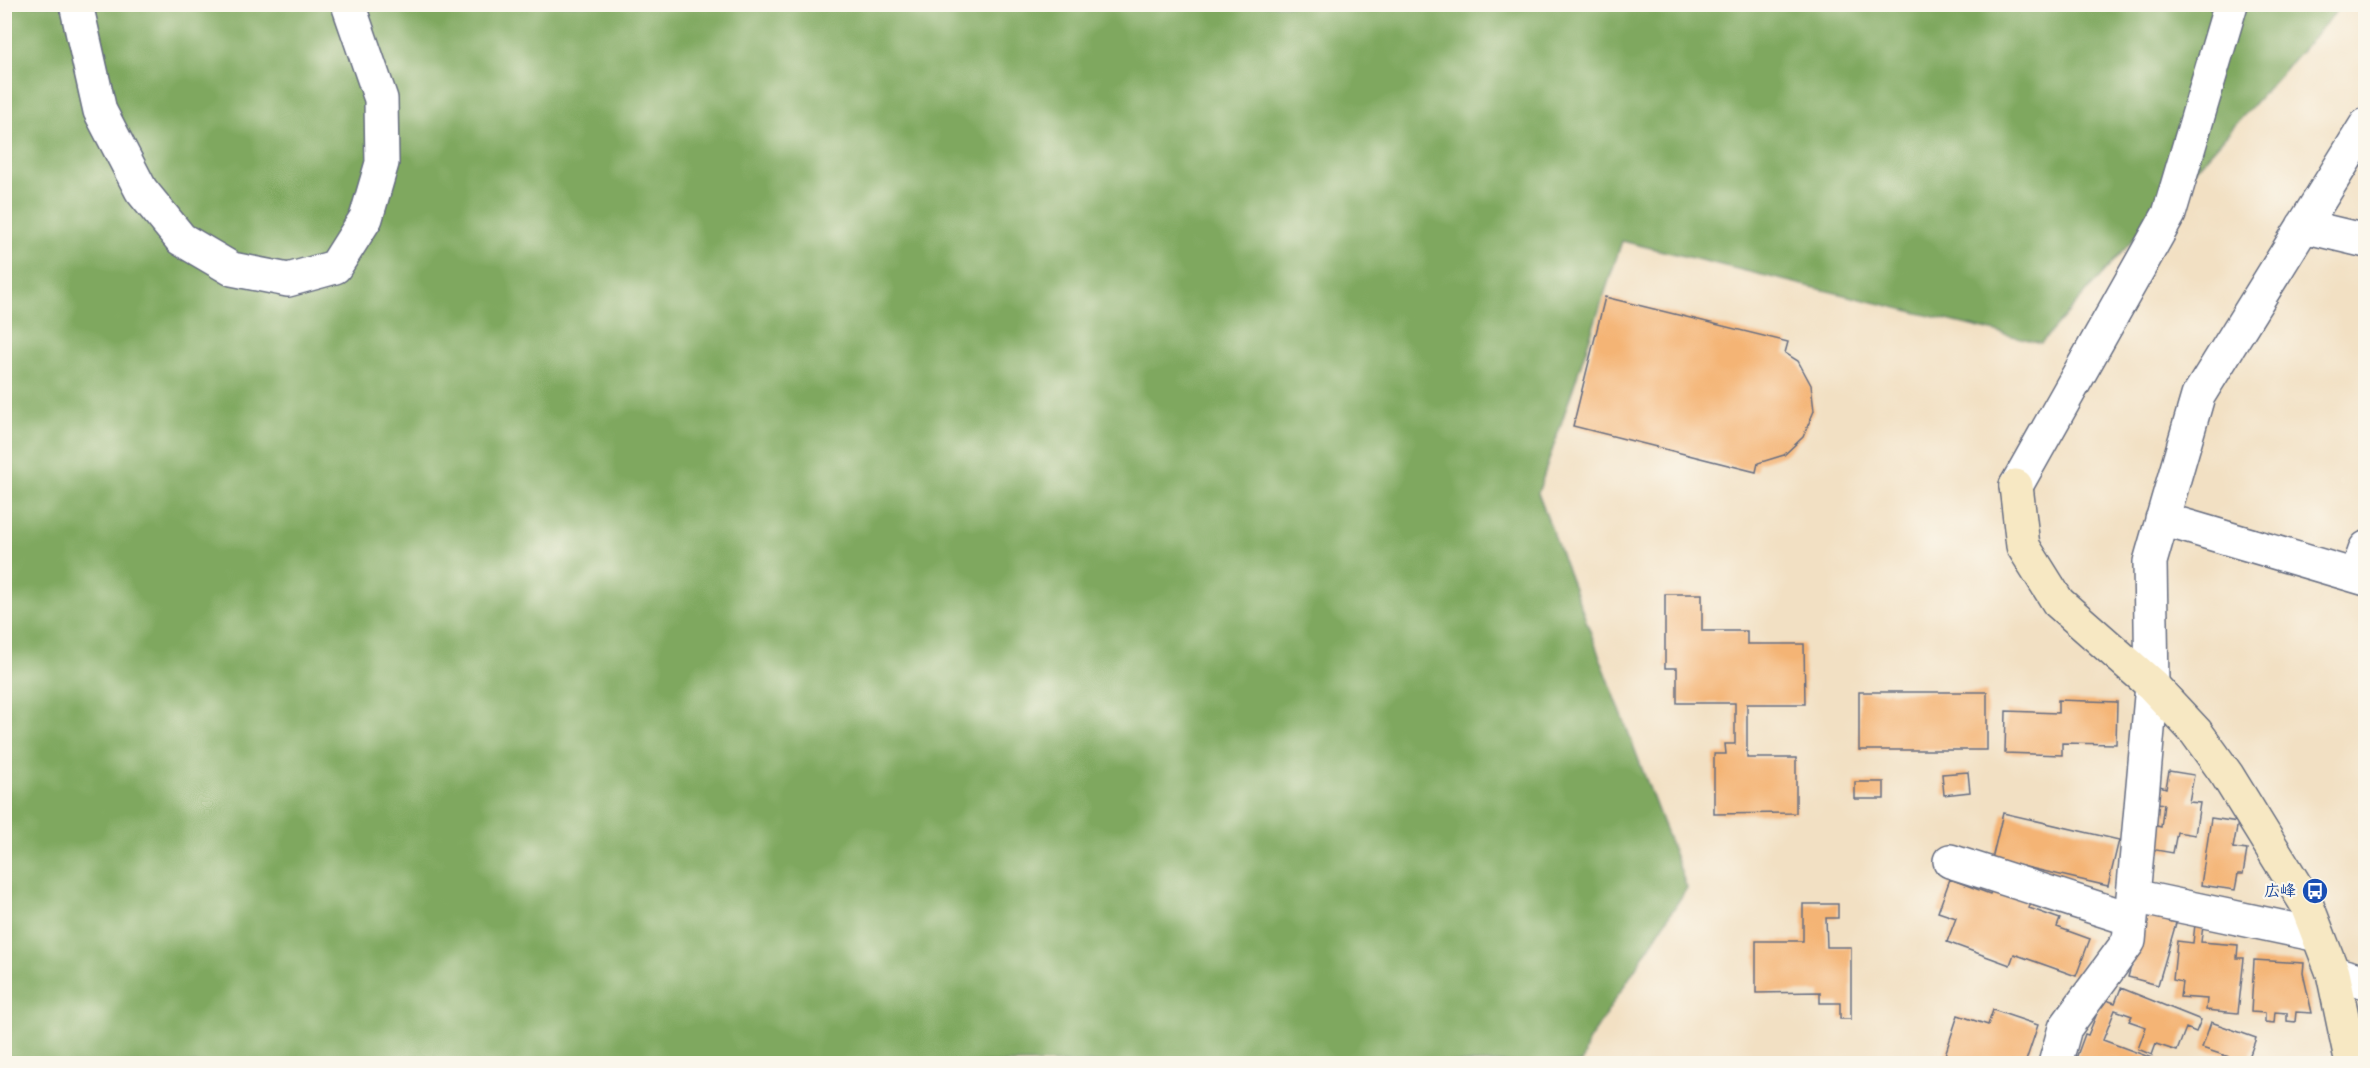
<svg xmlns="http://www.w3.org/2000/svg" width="2370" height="1068" font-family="Kalam,'Klee One',sans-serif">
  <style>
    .forest { fill: #7fa85f; stroke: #4d6c5e; stroke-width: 1.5 }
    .building { fill: #f4b474 }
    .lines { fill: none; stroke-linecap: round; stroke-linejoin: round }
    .street-casing { stroke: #666d81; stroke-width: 36 }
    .secondary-casing { stroke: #666d81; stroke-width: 36 }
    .street { stroke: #fff; stroke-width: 33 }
    .secondary { stroke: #f7e8c3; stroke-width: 33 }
    .labels { text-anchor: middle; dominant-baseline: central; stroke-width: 4.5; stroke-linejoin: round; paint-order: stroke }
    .transit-label { font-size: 16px; font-weight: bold; fill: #164399; stroke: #fbf7ec; text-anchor: end }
  </style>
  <rect width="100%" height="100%" fill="#fbf7ec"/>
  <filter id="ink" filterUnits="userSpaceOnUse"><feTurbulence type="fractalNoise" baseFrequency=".0167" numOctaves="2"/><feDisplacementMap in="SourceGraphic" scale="12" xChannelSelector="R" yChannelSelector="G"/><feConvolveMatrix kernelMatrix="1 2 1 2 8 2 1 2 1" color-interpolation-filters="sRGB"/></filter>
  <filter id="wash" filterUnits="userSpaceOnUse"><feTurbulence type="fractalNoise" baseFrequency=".008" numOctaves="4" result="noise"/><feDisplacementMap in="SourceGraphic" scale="24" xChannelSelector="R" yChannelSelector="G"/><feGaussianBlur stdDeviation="1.35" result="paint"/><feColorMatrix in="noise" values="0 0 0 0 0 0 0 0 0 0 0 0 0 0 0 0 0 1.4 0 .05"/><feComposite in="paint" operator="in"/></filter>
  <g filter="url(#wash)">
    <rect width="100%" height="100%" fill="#f2e0c3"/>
    <path class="forest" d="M5 5H2342L2041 343 1622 241 1538 493 1687 888 1588 1042 1582 1063 5 1064Z"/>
    <g id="blocks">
      <path class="building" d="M1605 297 1788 342 1785 353 1798 361 1811 385 1814 411 1803 437 1784 455 1758 463 1756 472 1573 426Z
        M1665 594H1702V631H1747V644H1804L1805 704H1747V758H1796V813L1714 814V754H1726L1725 744H1735V703H1677V668H1665Z
        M1859 692H1987V750H1859Z
        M2058 700 2117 702 2116 744 2062 743V755L2005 753 2006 711 2058 713Z
        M2169 771 2194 775 2189 802 2200 803 2195 835 2177 832 2173 853 2150 849 2153 825 2161 827 2164 804 2158 803 2160 786 2166 788Z
        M1968 772 1970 792 1944 795 1942 774Z
        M1855 782H1884V799H1855Z
        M2003 813 2119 840 2108 886 1992 859Z
        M2211 818 2238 822 2233 848 2247 850 2243 874H2238L2235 890 2201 885Z
        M1950 879 1990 894 1993 887 2032 901 2029 908 2060 919 2057 927 2090 939 2076 976 2014 954 2010 965 1947 942 1956 918 1938 912Z
        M1803 904H1838V918H1826L1827 947H1851V1019H1840V1003H1820V992L1756 993V941H1803Z
        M2146 914 2176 923 2158 985 2128 977Z
        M2195 924 2203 925 2201 942 2238 945 2237 958H2244L2238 1013 2206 1010 2207 999 2180 997 2182 982 2173 980 2177 941 2193 943Z
        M2254 960 2304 963 2303 973 2312 1013 2296 1012 2295 1022 2287 1021V1013L2275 1012 2274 1023 2265 1022V1013L2251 1012Z
        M2121 988 2201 1020 2196 1032 2186 1028 2177 1051 2156 1044 2152 1055 2138 1049 2146 1027 2129 1021 2132 1016 2115 1010 2103 1040 2168 1064H2074L2085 1034 2088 1035 2103 999 2115 1003Z
        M1993 1010 2038 1025 2025 1064H1942L1958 1015 1988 1025Z
        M2211 1022 2256 1038 2247 1063 2202 1048Z"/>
    </g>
  </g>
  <g filter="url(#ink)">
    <use href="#blocks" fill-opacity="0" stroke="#666d81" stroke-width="1.5"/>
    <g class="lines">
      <g class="street-casing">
        <path id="street" d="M76 4 100 111 141 190 181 239 232 269 288 280 335 267 366 218 382 163 381 99 348 4
          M2303 226 2366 241
          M2016 486 2169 214 2231 4
          M2162 519 2366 579
          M2356 576 2366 548
          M1950 861 2131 919
          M2133 896 2318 935
          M2333 973 2366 982
          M2055 1064 2065 1028 2129 941 2152 685 2150 562 2198 396 2366 125"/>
      </g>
      <g class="secondary-casing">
        <path id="secondary" d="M2016 486 2023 546 2058 602 2152 685 2196 732 2227 775 2306 903 2333 973 2352 1064"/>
      </g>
      <use href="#street" class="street"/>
      <use href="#secondary" class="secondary"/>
    </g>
  </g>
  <defs>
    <g id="bus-disc" transform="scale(1.35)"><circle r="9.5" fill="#1a4fb4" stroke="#fbf7ec"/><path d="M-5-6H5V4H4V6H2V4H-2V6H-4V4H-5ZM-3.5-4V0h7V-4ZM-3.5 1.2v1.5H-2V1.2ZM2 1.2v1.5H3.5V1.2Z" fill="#fff"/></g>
  </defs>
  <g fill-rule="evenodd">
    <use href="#bus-disc" x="2315" y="891"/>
  </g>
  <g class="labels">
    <g class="transit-label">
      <text x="2296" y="891">広峰</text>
    </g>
  </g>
  <rect width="2370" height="1068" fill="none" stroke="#fbf7ec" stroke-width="24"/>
</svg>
